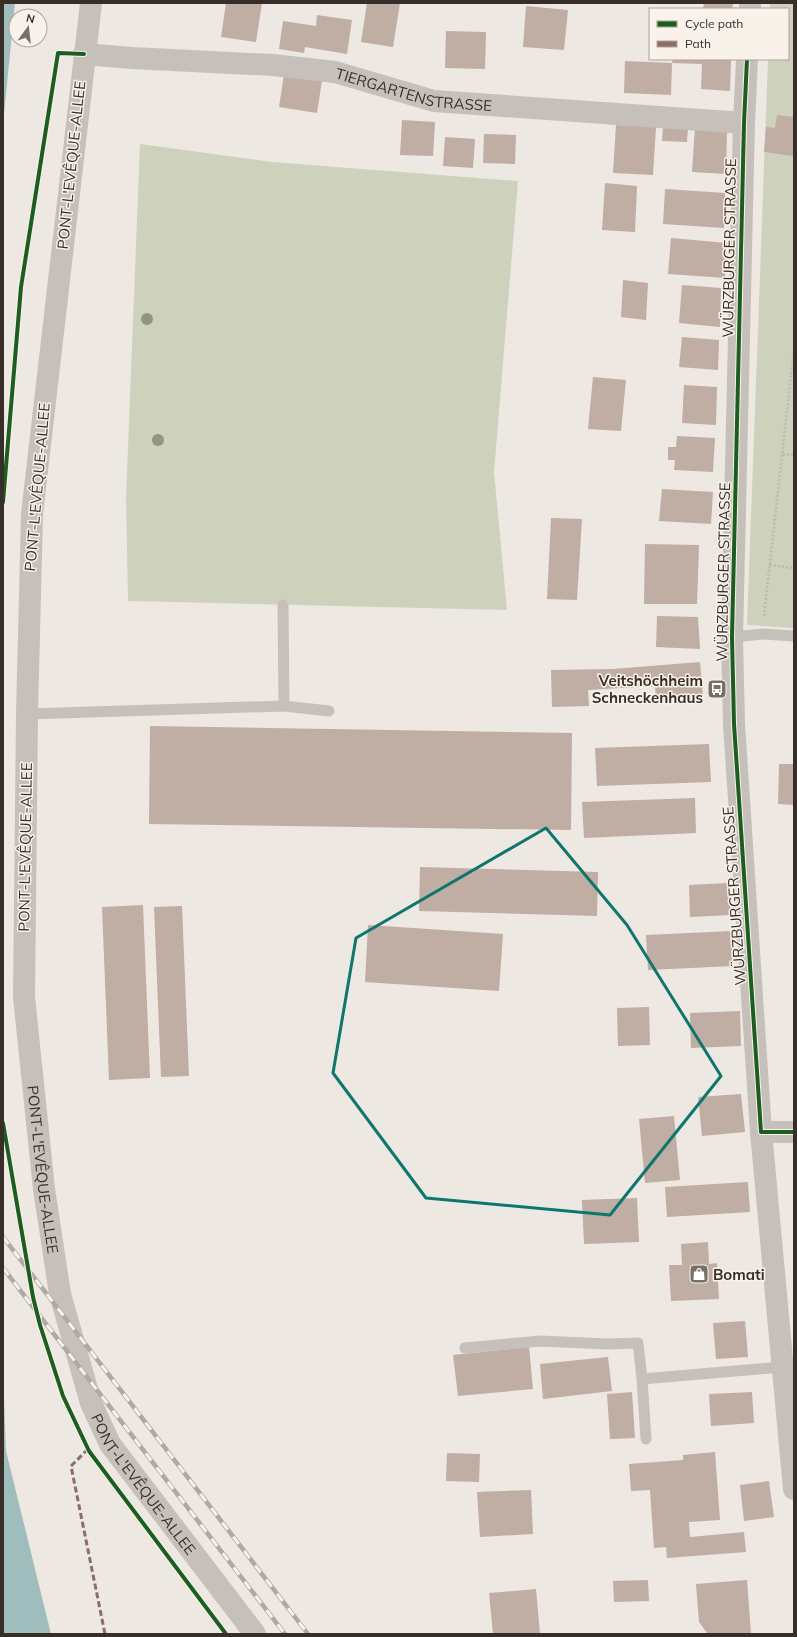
<svg xmlns="http://www.w3.org/2000/svg" width="797" height="1637" font-family="Mulish,sans-serif">
  <style>
    .green { fill: #ced2bd }
    .water { fill: #9fbdbd }
    .building { fill: #c0ada4 }
    .lines { fill: none; stroke-linecap: round; stroke-linejoin: round }
    .path { stroke: #bfb8b3; stroke-width: 2.5; stroke-dasharray: 2 2; stroke-linecap: butt }
    .service { stroke: #c6c0bb; stroke-width: 11 }
    .minor { stroke: #c6c0bb; stroke-width: 22 }
    .rail-casing { stroke: #aea9a5; stroke-width: 4.5 }
    .rail { stroke: #f9f2ea; stroke-width: 3; stroke-dasharray: 9; stroke-linecap: butt }
    .quiet { stroke: #8d6e63; stroke-width: 3; stroke-dasharray: 6 3; stroke-linecap: butt }
    .cycleway-casing { stroke: #f9f2ea; stroke-width: 6 }
    .cycleway { stroke: #1b5e20; stroke-width: 4 }
    .tree { fill: #91977f }
    .marked { fill: none; stroke: #0f766e; stroke-width: 3; stroke-linejoin: round }
    .labels { text-anchor: middle; dominant-baseline: central; stroke-width: 3; stroke-linejoin: round; paint-order: stroke }
    .street-label { font-size: 15px; fill: #372e29; stroke: #f9f2ea }
    .poi-label { font-size: 15px; font-weight: bold; fill: #372e29; stroke: #f9f2ea; text-anchor: end }
  </style>
  <rect width="100%" height="100%" fill="#ede8e2"/>
  <path class="green" d="M770 3H794V628L747 625 768 59H788V9H770Z
    M140 144 272 162 518 181 494 472 507 610 128 601 126 498Z"/>
  <path class="water" d="M3 3H15L3 124Z
    M3 1375 6 1451 51 1634H3Z"/>
  <path class="building" d="M226 3H262L256 42 221 37Z
    M367 3H400L393 47 361 42Z
    M704 3H733L732 9H703Z
    M526 6 568 10 564 50 523 47Z
    M317 15 352 20 347 54 305 47 304 53 279 49 283 21 316 26Z
    M446 31 486 32 485 69 445 68Z
    M673 59H731L730 91 701 89 702 64 672 63 671 95 624 93 625 61 672 63Z
    M285 68 323 74 317 113 279 107Z
    M777 115 794 117 793 156 764 152 766 127 775 128Z
    M402 120 435 122 433 156 400 155Z
    M616 125 656 127 653 175 613 173Z
    M663 126 688 128 687 142 662 141Z
    M695 128 727 130 726 174 692 172Z
    M484 134 516 135 515 164 483 163Z
    M445 137 475 139 473 168 443 166Z
    M605 183 637 186 635 232 602 230Z
    M665 189 725 193 724 228 663 224Z
    M671 238 727 243 725 278 668 274Z
    M623 280 648 283 646 320 621 317Z
    M682 285 721 288 720 327 679 323Z
    M682 337 719 340 718 370 679 367Z
    M593 377 626 380 621 431 588 429Z
    M684 385 717 387 716 425 682 423Z
    M677 436 715 438 713 472 674 470 675 460H668V447H676Z
    M662 489 713 492 711 524 659 521Z
    M551 518 582 519 577 600 547 599Z
    M645 544 699 545 697 604H644Z
    M657 616 698 617 700 649 656 647Z
    M700 662 703 697 656 700 655 686 588 690 589 706 552 707 551 670 613 669Z
    M150 726 572 733 571 830 149 824Z
    M709 744 711 782 597 786 595 748Z
    M779 764H794V805L778 804Z
    M695 798 696 833 584 838 582 802Z
    M420 867 598 872 597 916 419 911Z
    M729 883 731 915 690 917 689 885Z
    M143 905 150 1078 109 1080 102 907Z
    M182 906 189 1076 161 1077 154 907Z
    M368 925 503 934 499 991 365 982Z
    M732 931 733 966 648 970 646 935Z
    M649 1007 650 1045 618 1046 617 1008Z
    M740 1011 741 1046 691 1048 690 1013Z
    M741 1094 745 1132 702 1136 698 1097Z
    M674 1116 680 1180 645 1183 639 1119Z
    M748 1182 750 1212 667 1217 665 1187Z
    M637 1198 639 1242 584 1244 582 1200Z
    M708 1242 709 1264 717 1263 719 1299 671 1301 669 1265H682L681 1244Z
    M745 1321 748 1357 716 1359 713 1323Z
    M529 1347 533 1389 458 1396 453 1355Z
    M608 1357 612 1391 543 1399 540 1364Z
    M632 1392 635 1438 610 1439 607 1394Z
    M752 1392 754 1423 711 1426 709 1394Z
    M715 1452 720 1520 689 1522 690 1537 744 1532 746 1552 667 1558 666 1547 654 1548 650 1490 631 1491 629 1464 683 1460V1455Z
    M447 1453 480 1454 479 1482 446 1481Z
    M769 1481 774 1517 744 1521 740 1485Z
    M531 1490 533 1534 480 1537 477 1492Z
    M648 1580 649 1601 614 1602 613 1581Z
    M747 1580 751 1634 707 1633 699 1622 696 1584Z
    M536 1589 540 1634H493L489 1593Z"/>
  <g class="lines">
    <path class="path" d="M783 454 794 455
      M770 565 794 568
      M764 616 794 348"/>
    <path class="service" d="M283 605 284 706
      M732 637 763 634 794 636
      M27 714 284 706 329 711
      M465 1348 540 1341 608 1344 638 1343 642 1379 782 1367
      M642 1379 646 1439"/>
    <g class="minor">
      <path id="s1" d="M91 3 32 514 27 714 24 997 44 1189 60 1294 91 1403 110 1444 255 1634"/>
      <path d="M750 9V3"/>
      <path id="s2" d="M84 54 132 58 273 65 335 72 434 101 744 123"/>
      <path d="M747 59 744 123 732 637 734 724 761 1132 794 1489"/>
      <path d="M761 1132H794"/>
    </g>
    <g class="rail-casing">
      <path id="rail" d="M3 1237 308 1634
        M3 1268 285 1634"/>
    </g>
    <use href="#rail" class="rail"/>
    <path class="quiet" d="M88 1449 71 1466 105 1634"/>
    <g class="cycleway-casing">
      <path id="cycleway" d="M747 59 744 123 732 637 734 724 761 1132H794
        M3 502 21 287 58 53 84 54
        M3 1123 33 1297 40 1325 63 1396 89 1451 226 1634"/>
    </g>
    <use href="#cycleway" class="cycleway"/>
  </g>
  <g class="tree">
    <circle cx="147" cy="319" r="6"/>
    <circle cx="158" cy="440" r="6"/>
  </g>
  <path class="marked" d="M546 828 627 925 721 1076 610 1215 426 1198 333 1073 356 938Z"/>
  <defs>
    <g id="bus-square" transform="scale(1)"><rect x="-9" y="-9" width="18" height="18" rx="4" fill="#776f6a" stroke="#f9f2ea"/><path d="M-5-6H5V4H4V6H2V4H-2V6H-4V4H-5ZM-3.5-4V0h7V-4ZM-3.5 1.2v1.5H-2V1.2ZM2 1.2v1.5H3.5V1.2Z" fill="#fff"/></g>
    <g id="shop-square" transform="scale(1)"><rect x="-9" y="-9" width="18" height="18" rx="4" fill="#776f6a" stroke="#f9f2ea"/><path d="M-5-2.5h2.3a2.7 3.5 0 0 1 5.4 0H5L5.5 6h-11ZM-1.5-2.5h3a1.5 2.3 0 0 0-3 0Z" fill="#fff"/></g>
  </defs>
  <g fill-rule="evenodd">
    <use href="#bus-square" x="717" y="689"/>
    <use href="#shop-square" x="699" y="1274"/>
  </g>
  <g class="labels">
    <g class="street-label">
      <text stroke="none"><textPath href="#s2" startOffset="333">TIERGARTENSTRASSE</textPath></text>
      <text transform="translate(71 165) rotate(-84)">PONT-L'EVÊQUE-ALLEE</text>
      <text transform="translate(729 248) rotate(-89)">WÜRZBURGER STRASSE</text>
      <text transform="translate(37 487) rotate(-85)">PONT-L'EVÊQUE-ALLEE</text>
      <text transform="translate(723 572) rotate(-89)">WÜRZBURGER STRASSE</text>
      <text transform="translate(25 847) rotate(-89)">PONT-L'EVÊQUE-ALLEE</text>
      <text transform="translate(734 896) rotate(-94)">WÜRZBURGER STRASSE</text>
      <text stroke="none"><textPath href="#s1" startOffset="1171">PONT-L'EVÊQUE-ALLEE</textPath></text>
      <text stroke="none"><textPath href="#s1" startOffset="1507">PONT-L'EVÊQUE-ALLEE</textPath></text>
    </g>
    <g class="poi-label">
      <text x="703" y="680">Veitshöchheim<tspan x="703" dy="17">Schneckenhaus</tspan></text>
      <text x="713" y="1274" text-anchor="start">Bomati</text>
    </g>
  </g>
  <rect width="797" height="1637" fill="none" stroke="#372e29" stroke-width="8"/>
  <rect x="649" y="8" width="140" height="52" fill="#f9f2ea" stroke="#aba49d"/>
  <rect x="657" y="21" width="20" height="6" fill="#1b5e20" stroke="#aba49d"/>
  <text x="685" y="28" font-size="12" fill="#372e29">Cycle path</text>
  <rect x="657" y="41" width="20" height="6" fill="#8d6e63" stroke="#aba49d"/>
  <text x="685" y="48" font-size="12" fill="#372e29">Path</text>
  <g transform="translate(28 28) rotate(15)"><circle r="19" fill="#f9f2ea" stroke="#aba49d"/>
  <path d="M0-3L7 15L0 10L-7 15Z" fill="#776f6a"/>
  <text y="-6" font-size="11" font-weight="bold" text-anchor="middle" fill="#372e29">N</text>
  </g>
</svg>
